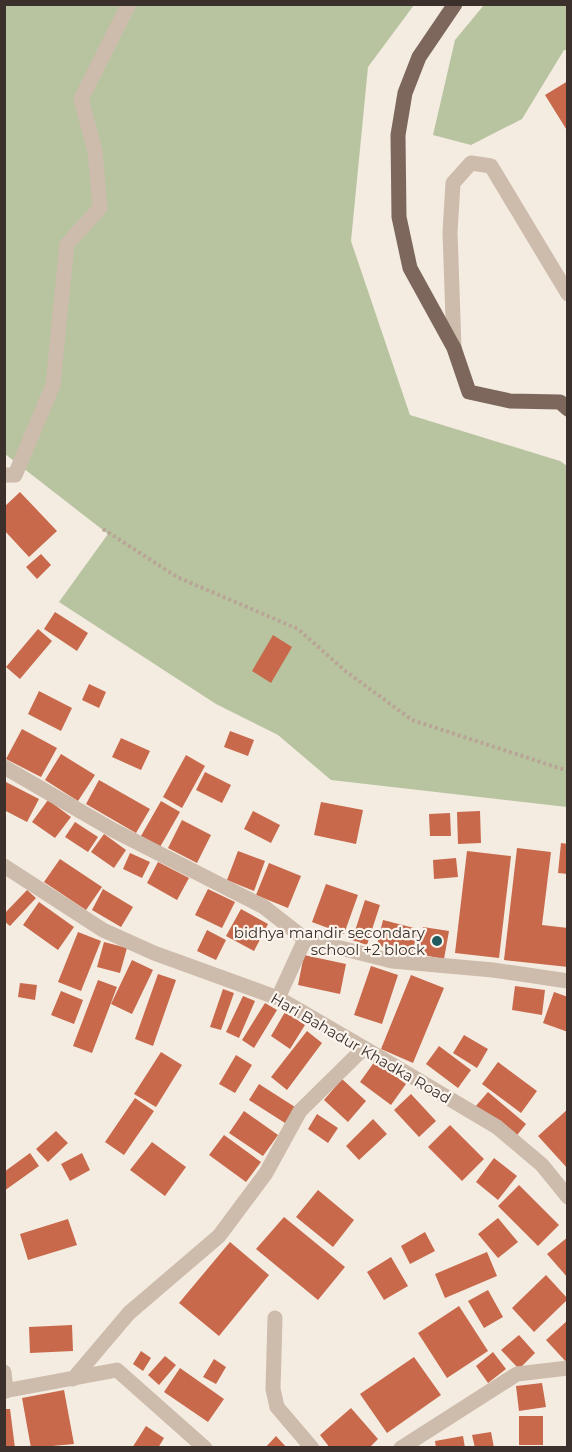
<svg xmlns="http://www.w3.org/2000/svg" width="572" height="1452" font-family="Montserrat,sans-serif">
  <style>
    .green { fill: #b8c4a0 }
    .building { fill: #c8694b }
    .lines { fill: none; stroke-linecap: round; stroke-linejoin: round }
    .path { stroke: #b9a596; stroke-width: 4; stroke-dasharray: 3 3; stroke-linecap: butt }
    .street { stroke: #cdbbac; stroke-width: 15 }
    .primary { stroke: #7d675c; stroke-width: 15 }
    .poi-dot { fill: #1f5a5e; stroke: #fbf5ee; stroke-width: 2 }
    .labels { text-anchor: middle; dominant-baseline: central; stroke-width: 4.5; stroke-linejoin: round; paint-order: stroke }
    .poi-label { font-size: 15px; fill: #3b302b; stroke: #fbf5ee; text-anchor: end }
    .street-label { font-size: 15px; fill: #3b302b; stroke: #fbf5ee }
  </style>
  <rect width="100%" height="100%" fill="#f4ebe1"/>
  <path class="green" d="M4 5H414L368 67 351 241 410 415 560 461 567 466V807L331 780 278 735 216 704 59 602 108 534 5 454Z
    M484 5H567V50H564L522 119 471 145 433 135 455 40Z"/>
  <path class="building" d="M568 81V132L545 95Z
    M20 492 57 531 29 557 4 530V507Z
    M41 554 51 565 37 579 26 567Z
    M55 612 88 633 77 651 44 629Z
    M38 629 52 641 20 679 6 667Z
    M273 635 292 647 271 683 252 671Z
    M89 684 106 692 99 708 82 700Z
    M39 691 72 708 61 731 28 714Z
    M22 729 57 748 41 777 6 759Z
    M230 731 254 740 248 756 224 747Z
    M121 738 150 751 141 770 112 757Z
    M61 754 95 775 78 801 45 780Z
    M186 755 205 766 182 808 163 797Z
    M205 772 231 785 222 803 196 790Z
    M99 780 150 809 136 833 86 804Z
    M4 781 39 799 27 822 4 810Z
    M48 800 71 817 55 838 32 822Z
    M161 801 180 812 160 847 141 836Z
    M321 802 363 810 356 844 314 835Z
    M253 811 280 825 271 843 244 829Z
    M480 811 481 843 458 844 457 812Z
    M450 813 451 836H430L429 814Z
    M182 820 211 835 197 863 168 848Z
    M75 822 98 837 88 852 65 837Z
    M104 834 126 850 114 868 91 852Z
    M561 843 568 844V874L558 873Z
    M517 848 551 852 542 925 568 928V967L504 960Z
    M238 851 265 861 254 891 227 880Z
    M467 851 511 856 499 958 455 953Z
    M130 853 150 862 142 878 123 869Z
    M456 858 458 877 434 879 433 860Z
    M60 859 102 887 86 910 44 882Z
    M158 862 189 878 177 900 147 883Z
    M269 863 301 876 288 908 256 895Z
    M326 884 358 895 344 934 312 922Z
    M103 889 133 907 121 927 92 910Z
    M208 889 235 902 222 928 195 915Z
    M27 890 36 898 10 926 4 921V914Z
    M365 900 380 905 367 945 352 940Z
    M39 902 74 927 58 950 23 925Z
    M241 909 268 924 254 951 226 936Z
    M383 920 418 929 412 954 377 945Z
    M423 927 449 931 444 959 418 954Z
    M207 930 226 940 216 960 197 951Z
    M78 932 101 941 81 991 58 982Z
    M104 942 127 948 120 973 97 967Z
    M304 955 346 964 340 994 298 985Z
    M132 960 153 970 132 1014 111 1004Z
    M371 966 398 975 382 1024 354 1015Z
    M158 974 176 980 153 1046 135 1039Z
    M411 975 444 988 413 1063 381 1049Z
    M98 980 117 987 92 1053 73 1046Z
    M20 983 37 985 35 1000 18 997Z
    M515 986 545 990 542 1015 512 1010Z
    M223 989 234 993 221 1030 210 1027Z
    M61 991 83 1000 74 1024 51 1015Z
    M554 992 568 997V1032L543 1023Z
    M243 996 255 1001 239 1038 226 1032Z
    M265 1003 277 1010 254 1048 242 1040Z
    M285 1012 305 1025 290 1049 271 1036Z
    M307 1031 322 1043 287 1090 271 1077Z
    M464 1035 488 1049 477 1068 453 1053Z
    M439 1046 471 1070 458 1088 426 1064Z
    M161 1052 182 1065 156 1107 134 1094Z
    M236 1055 252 1065 235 1093 219 1084Z
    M375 1061 406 1084 391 1105 360 1082Z
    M498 1062 537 1091 521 1113 482 1084Z
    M342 1079 366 1101 348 1122 324 1100Z
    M259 1084 295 1107 285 1123 249 1100Z
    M488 1092 526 1124 514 1139 475 1107Z
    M411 1094 436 1121 419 1137 394 1110Z
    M135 1098 154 1111 124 1155 105 1142Z
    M568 1109V1169L538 1136Z
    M244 1111 278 1135 263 1156 229 1133Z
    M317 1114 338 1128 328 1143 308 1129Z
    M373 1119 387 1134 359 1160 346 1146Z
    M450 1125 484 1159 462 1181 428 1147Z
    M56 1131 68 1143 48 1162 36 1149Z
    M224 1135 261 1162 246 1182 209 1155Z
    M152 1142 186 1167 165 1196 130 1170Z
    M30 1153 39 1166 4 1191V1172Z
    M82 1153 90 1170 70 1181 61 1164Z
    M494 1158 517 1176 498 1200 476 1182Z
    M519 1185 559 1225 538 1246 498 1206Z
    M318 1190 354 1220 333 1247 296 1217Z
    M284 1217 345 1267 318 1300 256 1249Z
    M498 1218 518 1242 498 1258 478 1234Z
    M68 1219 77 1245 28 1260 20 1234Z
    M425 1232 435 1251 410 1264 401 1246Z
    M568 1237V1278L547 1254Z
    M230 1242 269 1275 219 1336 179 1303Z
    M487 1252 497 1276 445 1298 435 1274Z
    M391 1257 408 1286 384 1300 367 1272Z
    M546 1275 568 1299 534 1332 512 1308Z
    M488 1290 503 1317 484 1328 468 1301Z
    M459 1306 488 1351 447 1378 418 1333Z
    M568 1320V1364L546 1340Z
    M72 1325 73 1351 30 1353 29 1327Z
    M519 1335 535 1353 519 1369 501 1350Z
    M141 1351 151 1358 143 1371 133 1364Z
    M493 1352 506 1369 488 1383 476 1366Z
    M165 1356 176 1365 159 1385 148 1375Z
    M414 1357 441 1395 387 1433 360 1394Z
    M214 1359 226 1367 216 1384 203 1377Z
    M180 1368 224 1399 208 1422 164 1392Z
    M542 1383 546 1407 519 1411 516 1386Z
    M64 1390 74 1444 31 1448 22 1398Z
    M351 1408 378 1439 369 1448H330L320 1435Z
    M4 1409H10L15 1448H4Z
    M519 1416H543V1445H519Z
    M146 1426 164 1438 158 1448H132Z
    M491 1432 494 1448H475L472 1435Z
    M276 1436 287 1448H265Z
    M463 1436 465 1448H436L435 1441Z"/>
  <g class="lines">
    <path class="path" d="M103 529 177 577 298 629 344 670 412 720 568 771"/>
    <path class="street" d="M454 348 450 232 453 183 471 163 491 166 568 294
      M4 475H15L53 385 67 244 100 208 95 151 81 99 129 4
      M4 767 113 830 264 907 305 939 392 961 493 970 568 981
      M4 866 103 930 154 953 278 998 364 1048 497 1127 542 1165 568 1197
      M278 998 305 939
      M275 1318 273 1389 277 1407 312 1448
      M4 1372 6 1391
      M73 1379 129 1313 219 1236 266 1173 300 1111 364 1048
      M4 1391 117 1370 205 1448
      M401 1448 517 1374 568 1368"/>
    <path class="primary" d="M455 4 419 57 405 93 398 135 399 217 410 268 454 348 469 392 510 401 560 402 568 409"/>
  </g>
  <circle class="poi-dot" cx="437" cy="941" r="6"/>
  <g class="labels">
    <g class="poi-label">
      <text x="425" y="932">bidhya mandir secondary<tspan x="425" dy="17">school +2 block</tspan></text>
    </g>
    <g class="street-label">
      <text transform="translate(361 1048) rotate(30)">Hari Bahadur Khadka Road</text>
    </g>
  </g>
  <rect width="572" height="1452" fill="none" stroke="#3b302b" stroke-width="12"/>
</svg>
